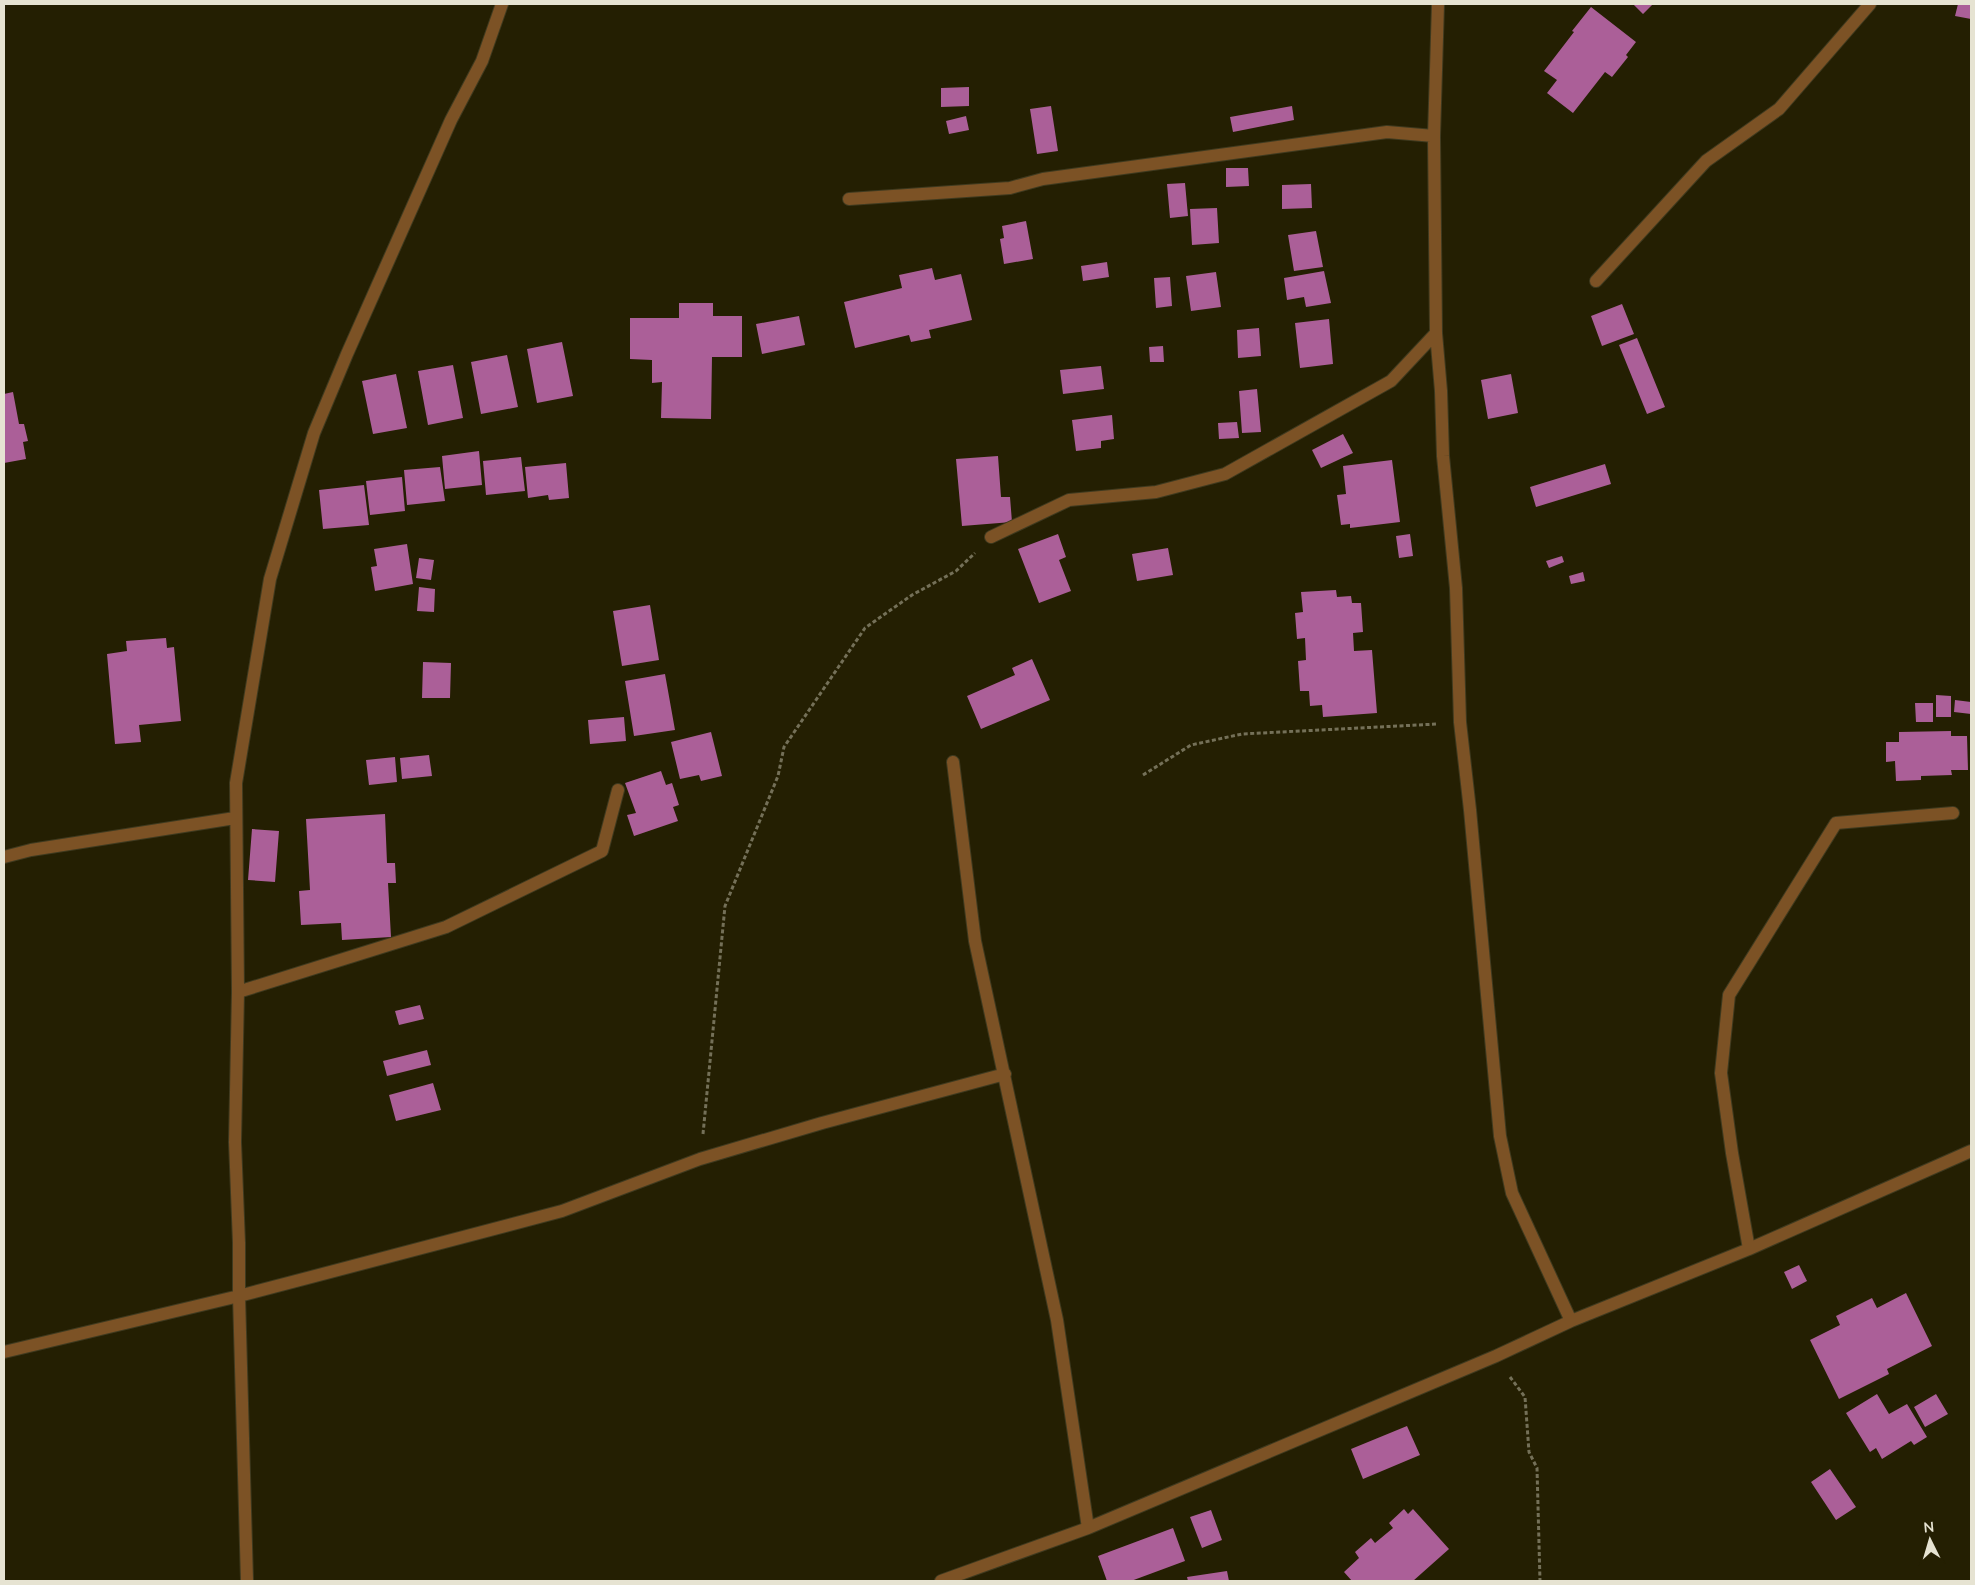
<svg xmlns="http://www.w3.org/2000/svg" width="1975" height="1585" font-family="Mulish,sans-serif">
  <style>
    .building { fill: #ab5f98 }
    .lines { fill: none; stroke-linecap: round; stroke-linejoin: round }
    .minor-casing { stroke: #3f3a1f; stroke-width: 14 }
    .path { stroke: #747058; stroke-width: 3; stroke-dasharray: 4 2.5; stroke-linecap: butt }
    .minor { stroke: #7c5225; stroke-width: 12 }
  </style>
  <rect width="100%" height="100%" fill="#241f02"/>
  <path class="building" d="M1633 4H1653L1643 14Z
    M1958 4H1971V19L1955 16Z
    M1591 7 1636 42 1626 55 1628 57 1612 77 1605 72 1573 113 1547 93 1557 80 1544 71 1574 32 1572 31Z
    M969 87V106L941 107V88Z
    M1051 106 1058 151 1037 154 1030 109Z
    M1292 106 1294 120 1233 132 1230 117Z
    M966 116 969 130 949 134 946 121Z
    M1226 168H1248L1249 186 1226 187Z
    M1185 183 1188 216 1170 218 1167 184Z
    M1311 184 1312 208 1282 209V185Z
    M1217 208 1219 243 1192 245 1190 209Z
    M1026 221 1033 259 1004 264 1000 239 1004 238 1002 226Z
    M1316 231 1323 267 1294 271 1288 235Z
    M1107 262 1109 277 1083 281 1081 266Z
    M932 268 935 280 961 274 972 320 929 330 931 338 911 342 909 335 855 348 844 302 902 288 899 275Z
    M1324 271 1331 303 1306 307 1304 297 1287 300 1284 278Z
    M1216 272 1221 307 1191 311 1186 276Z
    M1170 277 1172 306 1156 308 1154 278Z
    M679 303H713V316H742V357H712L711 419 661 418 662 382 652 383V360L630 359V318H679Z
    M1622 304 1634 334 1602 346 1591 316Z
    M799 316 805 345 762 354 756 324Z
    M1329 319 1333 364 1300 368 1295 323Z
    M1259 328 1261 356 1238 358 1237 330Z
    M1637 338 1665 407 1647 414 1619 345Z
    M562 342 573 396 537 403 527 349Z
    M1163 346 1164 362H1150L1149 347Z
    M507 355 518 407 481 414 471 362Z
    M453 365 463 418 428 425 418 371Z
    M1101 366 1104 389 1063 394 1060 370Z
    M396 374 407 428 373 434 362 381Z
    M1511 374 1518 413 1488 419 1481 380Z
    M1257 389 1261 432 1242 433 1239 391Z
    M13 392 19 424H24L28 441 23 442 26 459 4 463V394Z
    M1112 415 1114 439 1101 441V448L1076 451 1072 420Z
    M1237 422 1239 438 1219 439 1218 423Z
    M1343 434 1353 453 1321 468 1312 450Z
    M479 451 482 485 445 489 442 456Z
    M998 456 1001 497H1010L1012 522 962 526 956 459Z
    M521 457 525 491 486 495 483 461Z
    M1392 460 1400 522 1350 528V524L1341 525 1337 495 1346 494 1343 466Z
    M566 463 569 498 549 500 548 495 528 498 525 467Z
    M1605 464 1611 484 1536 507 1530 487Z
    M440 467 445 501 407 505 404 470Z
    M402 477 405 511 370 515 366 481Z
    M364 485 369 525 323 529 319 490Z
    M1058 534 1066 557 1059 560 1071 591 1039 603 1018 549Z
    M1410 534 1413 556 1399 558 1396 536Z
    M407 544 413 584 375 591 371 567 377 566 374 549Z
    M1168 548 1173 575 1137 581 1132 554Z
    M1562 556 1564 562 1549 568 1546 561Z
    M419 558 434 560 431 580 416 578Z
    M1583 572 1585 581 1571 584 1569 576Z
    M419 587 435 589 434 612 417 611Z
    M1336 590 1337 597 1351 596 1352 603H1361L1363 632 1353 633 1354 651 1372 650 1377 713 1323 717 1322 705 1310 706 1309 691H1300L1298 661 1306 660 1305 638 1297 639 1295 613 1303 612 1301 592Z
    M650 605 659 660 622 666 613 611Z
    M166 638 167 648 174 647 181 721 139 725 141 742 115 744 107 654 127 651 126 641Z
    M1032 659 1050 700 981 729 967 696 1015 675 1012 668Z
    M423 662 451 663 450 698H422Z
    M665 674 675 730 634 736 625 681Z
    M1936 695 1951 696V717H1936Z
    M1955 700 1971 702V714L1954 712Z
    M1915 703H1933V722H1916Z
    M624 717 626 741 590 744 588 720Z
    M1951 731V736H1967L1968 770H1951L1952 775 1921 776V780L1896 781 1895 761 1886 762V742H1899V732Z
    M711 732 722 776 701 781 699 775 680 779 671 742Z
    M429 755 432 776 402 779 400 758Z
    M395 757 397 782 369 785 366 760Z
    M661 771 666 785 672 783 679 805 673 807 678 821 634 836 627 815 636 813 625 783Z
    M385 814 387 863H395L396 883H388L391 937 342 940 341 923 301 925 299 891 310 890 306 819Z
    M252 829 279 831 275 882 248 880Z
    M420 1005 424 1019 399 1025 395 1011Z
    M427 1050 431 1065 387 1076 383 1061Z
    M433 1083 441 1110 396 1121 389 1095Z
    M1799 1265 1807 1281 1792 1289 1784 1272Z
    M1906 1293 1932 1346 1887 1369 1889 1374 1839 1399 1810 1340 1840 1325 1836 1316 1872 1298 1877 1308Z
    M1877 1394 1889 1414 1907 1404 1927 1437 1914 1445 1911 1441 1882 1459 1876 1448 1870 1452 1846 1413Z
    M1936 1394 1948 1414 1925 1427 1914 1407Z
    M1407 1426 1420 1455 1363 1479 1351 1449Z
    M1830 1469 1856 1507 1836 1520 1811 1482Z
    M1404 1509 1408 1514 1413 1509 1449 1549 1413 1581H1352L1344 1572 1359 1558 1355 1552 1371 1538 1375 1543 1393 1528 1389 1523Z
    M1211 1510 1222 1540 1202 1548 1190 1517Z
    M1173 1528 1185 1561 1131 1581H1107L1098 1556Z
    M1227 1571 1229 1581H1188L1187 1577Z"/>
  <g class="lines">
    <g class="minor-casing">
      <path id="minor" d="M1438 4 1434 136 1436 333 1441 391 1443 456 1456 588 1460 722 1470 810 1500 1136 1512 1193 1571 1321
        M849 199 1010 188 1043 179 1387 132 1434 136
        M1596 281 1706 161 1779 109 1870 4
        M991 537 1069 500 1156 492 1225 474 1391 381 1436 333
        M953 762 975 941 1057 1320 1088 1528
        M4 857 31 850 235 818
        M238 992 446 927 602 851 618 790
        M1749 1249 1732 1153 1721 1073 1729 995 1836 823 1953 813
        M4 1352 239 1296 562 1211 700 1159 822 1123 1005 1074
        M247 1581 239 1296V1243L235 1142 238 992 236 783 270 579 314 433 347 354 451 120 482 61 502 4
        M941 1581 1088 1528 1496 1356 1571 1321 1749 1249 1971 1151"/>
    </g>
    <path class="path" d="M1143 775 1191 745 1242 734 1437 724
      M703 1134 725 906 778 776 784 747 865 628 912 595 956 571 975 553
      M1510 1377 1525 1397 1529 1452 1537 1468 1540 1581"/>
    <use href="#minor" class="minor"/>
  </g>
  <rect width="1975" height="1585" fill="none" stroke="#e6e3d2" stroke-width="10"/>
  <g transform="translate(1930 1540) rotate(355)" stroke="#241f02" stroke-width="4" paint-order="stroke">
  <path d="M0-4L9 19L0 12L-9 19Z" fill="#e6e3d2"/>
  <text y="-8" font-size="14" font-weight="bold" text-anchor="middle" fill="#e6e3d2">N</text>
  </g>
</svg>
